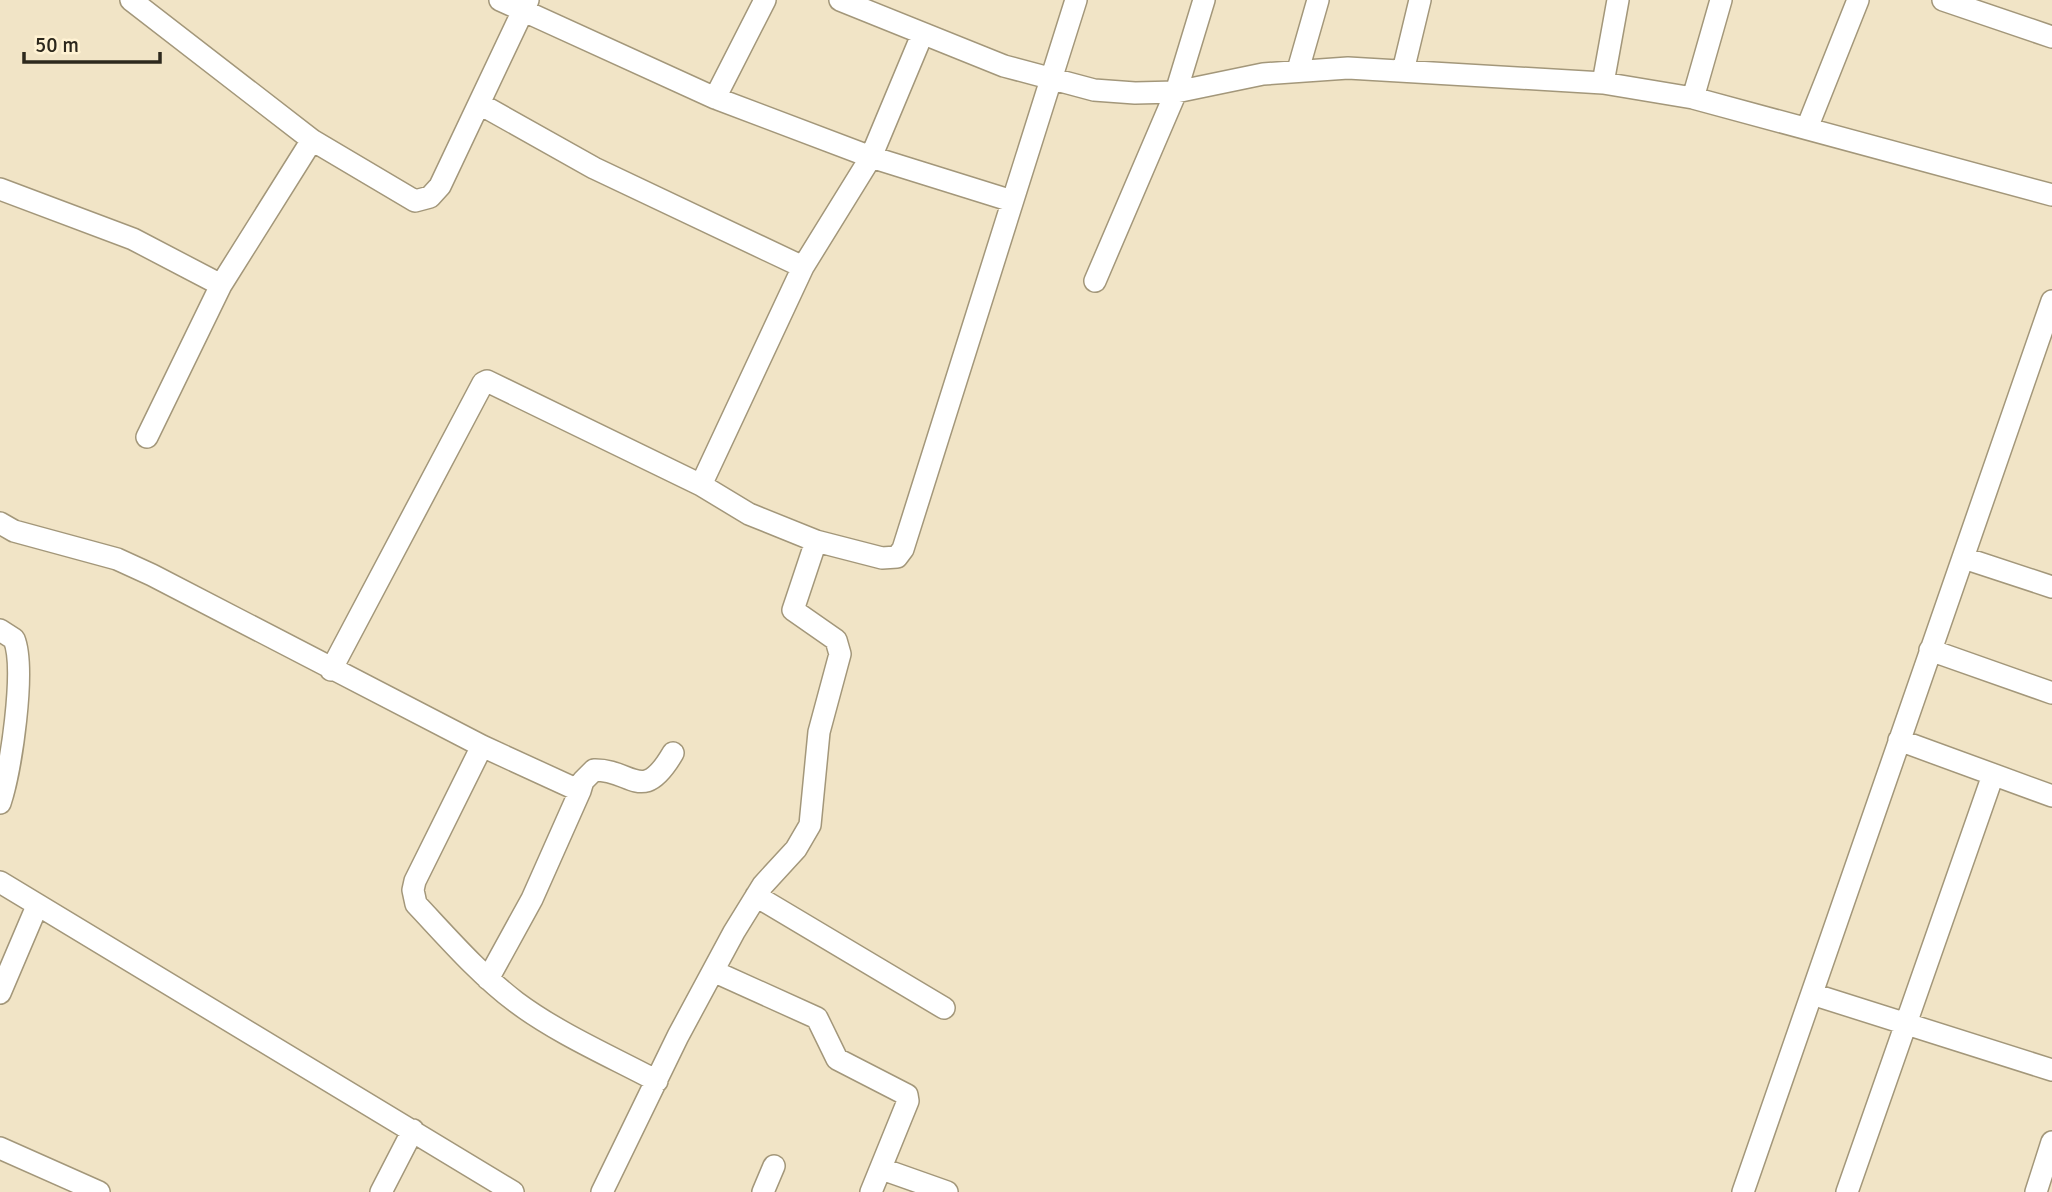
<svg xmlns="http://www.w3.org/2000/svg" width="2052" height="1192" font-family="Signika,sans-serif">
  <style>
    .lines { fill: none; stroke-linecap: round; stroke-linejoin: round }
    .minor-casing { stroke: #a3977a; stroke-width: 24 }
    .minor { stroke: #fff; stroke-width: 21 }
  </style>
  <rect width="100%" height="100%" fill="#f1e4c6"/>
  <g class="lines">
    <g class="minor-casing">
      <path id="minor" d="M131 0 312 140 415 201 430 197 440 186 528 0
        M500 0 715 98 871 157 1012 201
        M840 0 1004 66 1094 90 1135 93 1176 92 1263 74 1348 68 1603 83 1693 98 2052 195
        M1943 0 2052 37
        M1298 70 1318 0
        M1403 71 1420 0
        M1603 83 1618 0
        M715 98 765 0
        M1693 98 1721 0
        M480 104 594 168 803 267
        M1807 128 1858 0
        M0 189 133 239 221 285
        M1095 281 1176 92 1204 0
        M147 437 221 285 312 140
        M701 485 803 267 871 157 922 35
        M0 523 14 531 117 559 152 575 482 746 580 791 583 781 594 770C632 769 642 806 673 753
        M1964 558 2052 587
        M0 630 14 639C26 668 11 771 0 803
        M1930 650 2052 693
        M331 670 483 383 487 381 701 485 749 514 816 541 882 558 897 557 903 549 1076 0
        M1899 740 2052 796
        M482 746 415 881 413 890 416 904C448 938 479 974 516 1002 559 1034 610 1056 657 1081
        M0 882 513 1192
        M756 896 944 1008
        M713 971 817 1018 837 1059 907 1095 908 1101 871 1192
        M488 979 532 899 580 791
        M0 993 37 906
        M1812 994 2052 1070
        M0 1148 99 1192
        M882 1169 947 1192
        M381 1192 413 1130
        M602 1192 678 1036 734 932 763 885 796 849 810 825 819 732 840 654 836 640 793 610 816 541
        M763 1192 774 1166
        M1743 1192 2052 301
        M1847 1192 1993 775
        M2036 1192 2052 1142"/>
    </g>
    <use href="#minor" class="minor"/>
  </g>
  <path d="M24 52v10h136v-10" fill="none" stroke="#2d281d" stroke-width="3.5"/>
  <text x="35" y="52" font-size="21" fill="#2d281d" stroke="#fff2d3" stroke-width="5" paint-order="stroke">50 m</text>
</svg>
